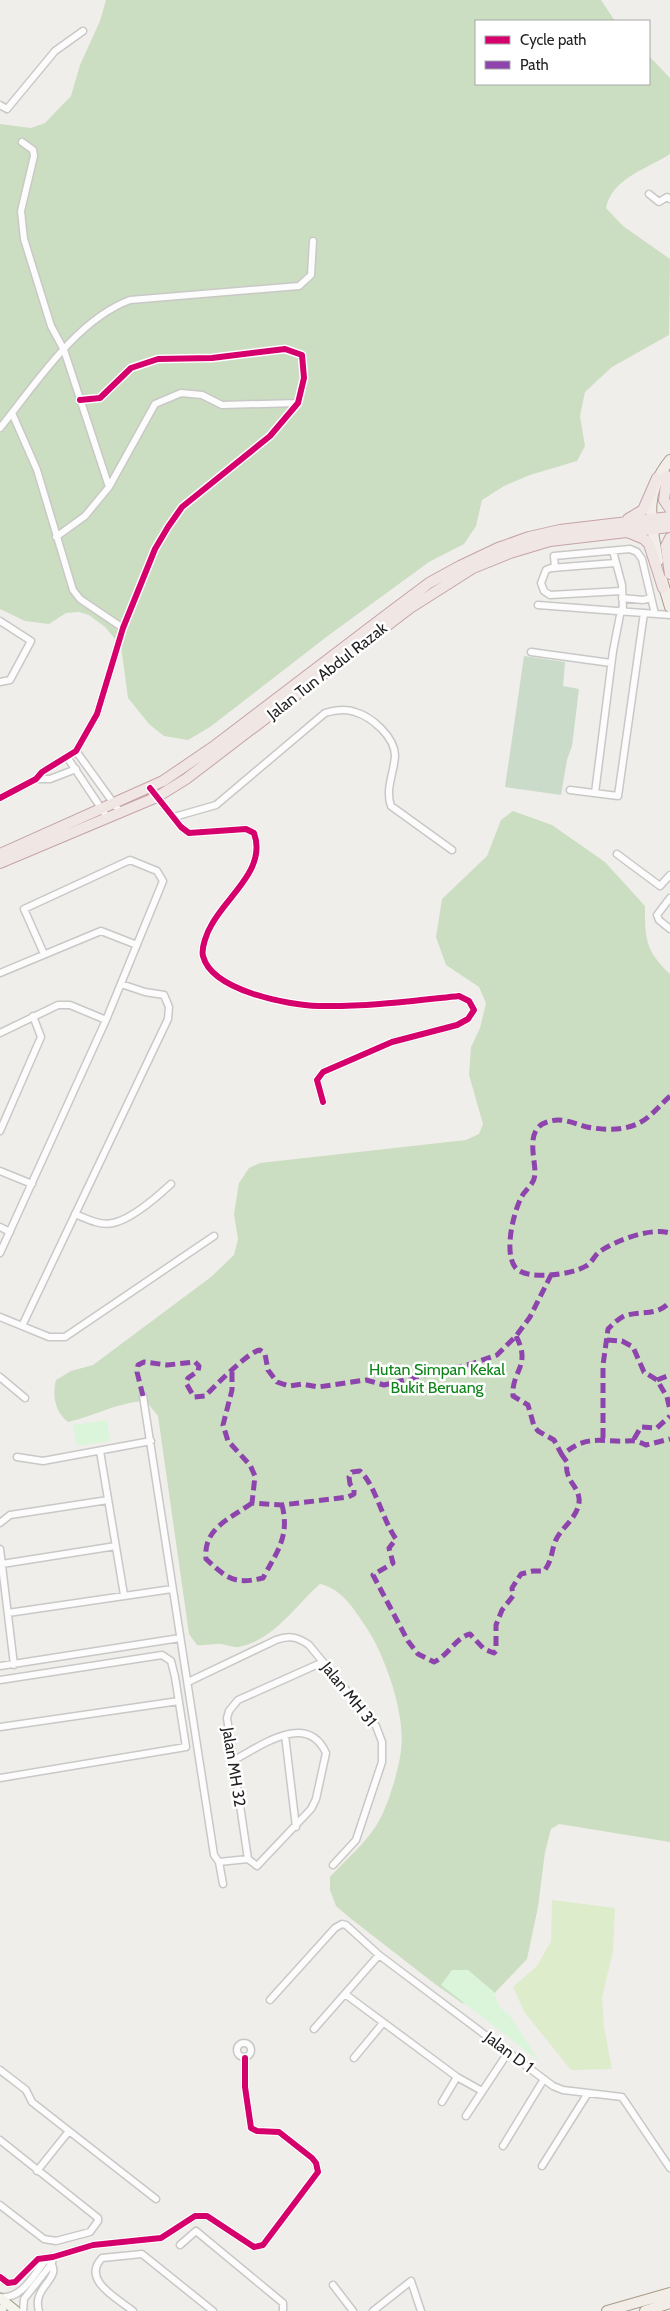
<svg xmlns="http://www.w3.org/2000/svg" width="670" height="2311" font-family="Cabin,sans-serif">
  <style>
    .grass { fill: #ddeccb }
    .forest { fill: #cbdec1 }
    .cemetery { fill: #cadbca }
    .park { fill: #daf5da }
    .lines { fill: none; stroke-linecap: round; stroke-linejoin: round }
    .minor-casing { stroke: #c9c8c7; stroke-width: 9 }
    .secondary-casing { stroke: #999a82; stroke-width: 11 }
    .primary-casing { stroke: #a79c86; stroke-width: 12 }
    .trunk-casing { stroke: #c5a2ac; stroke-width: 12 }
    .minor { stroke: #fdfcfc; stroke-width: 6 }
    .secondary { stroke: #f4f4ed; stroke-width: 9 }
    .primary { stroke: #f3ede7; stroke-width: 10 }
    .trunk { stroke: #f0e6e4; stroke-width: 10 }
    .quiet { stroke: #8e44ad; stroke-width: 5; stroke-dasharray: 10 5; stroke-linecap: butt }
    .cycleway-casing { stroke: #fff; stroke-width: 9 }
    .cycleway { stroke: #d6006c; stroke-width: 6 }
    .labels { text-anchor: middle; dominant-baseline: central; stroke-width: 5; stroke-linejoin: round; paint-order: stroke }
    .street-label { font-size: 16px; fill: #222; stroke: #fff }
    .park-label { font-size: 16px; fill: #0c8416; stroke: #fff }
  </style>
  <rect width="100%" height="100%" fill="#f0eeeb"/>
  <path class="grass" d="M552 1900 615 1908 613 1951 602 1998 604 2027 612 2069 571 2070 525 2013 513 1987 537 1966 551 1941Z"/>
  <path class="forest" d="M106 0H601L615 21H476V84H649V56L670 78V154C647 169 612 178 606 208L623 226 670 259 669 335 612 367 585 392 580 416 585 446 577 461 530 475 504 486 482 500 476 526 464 544 429 562 329 635 210 727 188 740 164 736 149 724 128 698 121 646 105 627 89 615 79 612 66 613 49 624 25 621 0 609V124L31 128 45 123 71 96 80 65 100 21Z
    M513 811 552 825 605 862 645 906C645 939 645 950 670 974V1842L559 1824 551 1829 545 1852 538 1907 527 1959 488 2000 477 2005 462 2003 435 1984 350 1918 336 1906 330 1890V1877C347 1858 368 1842 380 1819 389 1802 399 1769 401 1750 406 1715 385 1655 366 1627 354 1609 342 1589 320 1584 294 1607 275 1639 239 1647 231 1648 224 1643 216 1644 209 1644 204 1646 197 1645L189 1634 158 1416 146 1401C122 1401 94 1416 68 1422 55 1412 52 1396 56 1380L71 1371 93 1365 211 1277 234 1255 238 1239 234 1214 239 1183 249 1168 260 1163 466 1140 479 1134 483 1124 469 1075 471 1047 480 1028 486 1003 479 987 446 965 436 937 442 899 487 856 501 820Z"/>
  <path class="cemetery" d="M524 656 565 662 563 686 579 689 572 746 567 760 561 795 505 787Z"/>
  <path class="park" d="M107 1420 110 1441 77 1446 73 1425Z
    M452 1970H468L494 1992 499 2006 510 2016 539 2061 441 1985Z"/>
  <g class="lines">
    <g class="minor-casing">
      <path id="minor" d="M0 105 7 109 55 51 83 31
        M22 142 33 150 34 156 21 211 24 239 51 326 64 350 109 487
        M649 194 659 202 667 197 670 199
        M12 413 37 470 73 590 80 599 123 628
        M0 428C35 385 76 320 130 300L299 286 311 275 313 241
        M56 537 85 516 109 487 155 404 181 393 202 395 222 405 298 403
        M613 551 622 585 623 610
        M615 563 551 568 546 570 541 583 544 591 550 595 621 591
        M555 568 554 556 630 549 637 552 642 559 655 614
        M622 598 643 600 651 598
        M538 605 670 615
        M0 621 31 641 10 680 0 682
        M531 652 611 663
        M76 751 120 812
        M67 757 107 817
        M36 779H50L76 769
        M150 788 181 827 189 833 246 829 254 833C267 869 228 895 212 924 207 932 201 948 203 956 212 991 288 1005 319 1006 366 1007 412 1001 459 996L469 1001 474 1010 468 1019 457 1025 392 1042 323 1072 317 1080 323 1102
        M570 790 618 796 644 613
        M595 793 613 651 621 610
        M0 798 36 779 42 772 76 751 97 714 123 628 155 549 168 527 182 507 270 436 298 403 304 378 302 355 285 349 212 358 158 359 131 368 100 398 80 400
        M174 817 216 805 325 713C335 710 345 708 355 712 372 717 395 737 395 756 394 773 385 789 391 806L452 850
        M617 854 660 886 670 875
        M670 898 657 915 659 920 670 929
        M0 973 101 931 137 945
        M0 1033 58 1005H70L106 1020
        M0 1131 41 1037 33 1016
        M0 1171 32 1184
        M75 1214C87 1219 100 1226 113 1223 132 1219 157 1197 171 1184
        M0 1227 10 1232
        M0 1253 106 1020 163 881 157 871 130 860 24 909 44 954
        M0 1317 49 1337H65L214 1236
        M22 1326 168 1019 169 1007 164 995 145 992 121 984
        M0 1377 25 1398
        M143 1396 214 1855 219 1862 223 1884
        M100 1451 124 1595
        M17 1457 43 1461 151 1441
        M0 1523 10 1515 108 1500
        M0 1549 14 1665
        M2 1564 116 1546
        M8 1613 172 1589
        M0 1666 180 1638
        M0 1680 162 1655 171 1661 175 1677 186 1747 0 1778
        M188 1682 276 1640C289 1635 298 1637 309 1645L376 1726 382 1742V1762L356 1840 333 1865
        M0 1727 179 1701
        M285 1735 296 1827
        M234 1760C261 1746 307 1711 326 1753L316 1799 311 1809 257 1866 248 1859 227 1718 229 1711 238 1700 323 1662
        M219 1862 248 1859
        M345 1994 457 2077 482 2091
        M270 2000 335 1928 342 1924 346 1925 379 1955 553 2086 563 2090 622 2097 670 2168
        M314 2029 379 1955
        M237 2050a7 7 0 1 1 14 0a7 7 0 1 1-14 0Z
        M354 2058 383 2023
        M0 2070 26 2090 32 2102 69 2131
        M442 2102 457 2077
        M466 2116 509 2051
        M0 2140 98 2218V2221L90 2232 56 2241 44 2239 0 2205
        M503 2146 544 2079
        M542 2166 588 2093
        M37 2171 69 2131 156 2199
        M180 2245 196 2231 283 2303V2311
        M0 2277 8 2283 15 2282 38 2259 53 2257 93 2245 161 2238 195 2216H207L254 2247 263 2245 318 2172 316 2163 312 2158 279 2132 257 2131 251 2128 245 2087V2058
        M411 2281 421 2311
        M333 2285 353 2311
        M0 2297C22 2300 34 2274 47 2258
        M23 2311 24 2299 52 2263 53 2257
        M39 2311C31 2286 65 2278 49 2261
        M133 2311C117 2298 81 2280 102 2258L142 2254 213 2311
        M373 2311 411 2281"/>
    </g>
    <g class="secondary-casing">
      <path id="secondary" d="M0 2298 16 2311
        M0 2309 2 2311"/>
    </g>
    <g class="primary-casing">
      <path id="primary" d="M658 561C651 522 643 493 670 460
        M662 580 670 607
        M607 2311 670 2293
        M645 2311 670 2303"/>
    </g>
    <g class="trunk-casing">
      <path id="trunk" d="M667 476 664 500 670 509
        M628 519 643 510 657 478
        M627 532 644 539 649 544 663 588
        M670 538 666 546 670 574
        M0 854 163 781 213 747 389 613 429 583 460 566 498 548 529 537 560 530 670 517
        M0 863 157 797 186 779 410 608 473 568 510 553 550 541 670 527"/>
    </g>
    <use href="#minor" class="minor"/>
    <use href="#secondary" class="secondary"/>
    <use href="#primary" class="primary"/>
    <use href="#trunk" class="trunk"/>
    <path class="quiet" d="M670 1096C661 1104 650 1118 639 1123 624 1131 603 1130 587 1127 573 1123 561 1117 547 1122 525 1129 535 1157 535 1173 535 1185 525 1189 521 1198 513 1214 504 1252 515 1267 525 1281 572 1275 586 1266 592 1263 594 1256 599 1252 615 1241 650 1227 670 1233
      M516 1336C532 1366 511 1371 513 1396L528 1405 534 1426 538 1431 554 1440 562 1455
      M607 1340 622 1341 633 1347 644 1372 657 1380 667 1397 670 1410
      M232 1372V1390L223 1425 228 1441 250 1465 255 1476 252 1503 282 1505 348 1497 354 1494V1489L350 1484 349 1477 352 1472 360 1471C376 1486 382 1519 396 1539L389 1548 393 1563 373 1575 408 1641 418 1654 434 1662C449 1655 455 1638 470 1634L484 1649 494 1653 496 1651V1625L502 1610 513 1596 512 1588 521 1574 533 1571H544C552 1561 551 1553 555 1542 560 1528 581 1516 579 1498 577 1484 564 1480 567 1462L562 1455C583 1438 592 1440 616 1441 631 1442 632 1438 646 1445L670 1439
      M657 1380 670 1375
      M143 1396 137 1372 138 1365 144 1362 167 1365 195 1362 199 1366 198 1371 188 1378 186 1383 194 1397 205 1396C214 1387 249 1351 260 1350L265 1354 268 1370 277 1382 289 1386 302 1384 318 1387 366 1380 384 1385 471 1364 497 1355 516 1336 530 1317 551 1275
      M603 1438V1365L608 1329C613 1324 618 1319 624 1316 641 1310 656 1317 670 1302
      M634 1439 641 1427 657 1428 670 1416
      M252 1503C230 1519 203 1528 206 1559 227 1578 233 1585 263 1578 277 1552 290 1536 282 1505"/>
    <g class="cycleway-casing">
      <path id="cycleway" d="M150 788 181 827 189 833 246 829 254 833C267 869 228 895 212 924 207 932 201 948 203 956 212 991 288 1005 319 1006 366 1007 412 1001 459 996L469 1001 474 1010 468 1019 457 1025 392 1042 323 1072 317 1080 323 1102
        M0 798 36 779 42 772 76 751 97 714 123 628 155 549 168 527 182 507 270 436 298 403 304 378 302 355 285 349 212 358 158 359 131 368 100 398 80 400
        M0 2277 8 2283 15 2282 38 2259 53 2257 93 2245 161 2238 195 2216H207L254 2247 263 2245 318 2172 316 2163 312 2158 279 2132 257 2131 251 2128 245 2087V2058"/>
    </g>
    <use href="#cycleway" class="cycleway"/>
  </g>
  <g class="labels">
    <g class="street-label">
      <text transform="translate(327 671) rotate(-38)">Jalan Tun Abdul Razak</text>
      <text transform="translate(349 1694) rotate(51)">Jalan MH 31</text>
      <text transform="translate(234 1767) rotate(81)">Jalan MH 32</text>
      <text transform="translate(509 2052) rotate(37)">Jalan D 1</text>
    </g>
    <g class="park-label">
      <text x="437" y="1369">Hutan Simpan Kekal<tspan x="437" dy="18">Bukit Beruang</tspan></text>
    </g>
  </g>
  <rect x="475" y="20" width="175" height="65" fill="#ffffff" stroke="#a7a7a7"/>
  <rect x="485" y="36" width="25" height="8" fill="#d6006c" stroke="#a7a7a7"/>
  <text x="520" y="45" font-size="15" fill="#222222">Cycle path</text>
  <rect x="485" y="61" width="25" height="8" fill="#8e44ad" stroke="#a7a7a7"/>
  <text x="520" y="70" font-size="15" fill="#222222">Path</text>
</svg>
